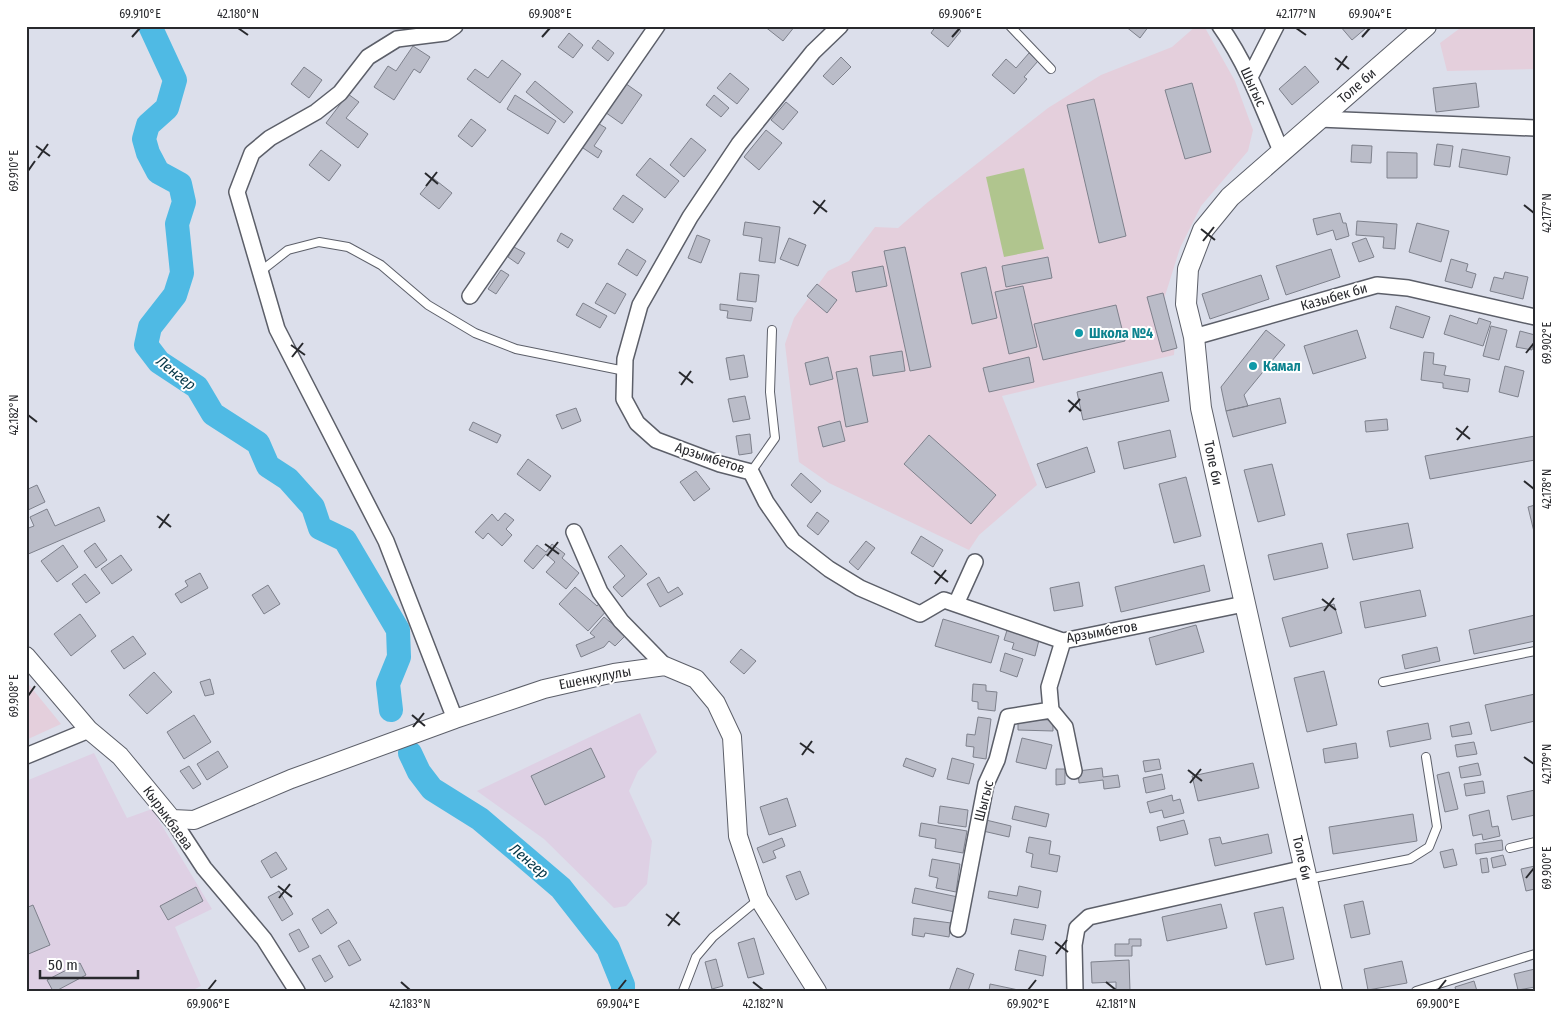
<svg xmlns="http://www.w3.org/2000/svg" width="1561" height="1017" font-family="'Fira Sans Condensed',sans-serif">
  <style>
    .commercial { fill: #e4cfdc }
    .industrial { fill: #ded0e4 }
    .green { fill: #b0c58e }
    .lines { fill: none; stroke-linecap: round; stroke-linejoin: round }
    .river { stroke: #4fbae4; stroke-width: 24 }
    .building { fill: #babcc8; stroke: #7e818c }
    .service-casing { stroke: #5c5f69; stroke-width: 10 }
    .minor-casing { stroke: #5c5f69; stroke-width: 18 }
    .tertiary-casing { stroke: #5c5f69; stroke-width: 20 }
    .secondary-casing { stroke: #5c5f69; stroke-width: 22 }
    .service { stroke: #fff; stroke-width: 8 }
    .minor { stroke: #fff; stroke-width: 15 }
    .tertiary { stroke: #fff; stroke-width: 18 }
    .secondary { stroke: #fff; stroke-width: 20 }
    .ticks { fill: none; stroke: #28292d; stroke-width: 2 }
    .culture-dot { fill: #0f9aa8; stroke: #fff; stroke-width: 2 }
    .labels { text-anchor: middle; dominant-baseline: central; stroke-width: 4; stroke-linejoin: round; paint-order: stroke }
    .street-label { font-size: 14px; fill: #28292d; stroke: #fff }
    .culture-label { font-size: 14px; font-weight: bold; fill: #0d838f; stroke: #fff; text-anchor: start }
    .water-label { font-size: 15px; font-style: italic; fill: #033647; stroke: #fff }
    .neatline { fill: none; stroke: #28292d; stroke-width: 2 }
    .ticks-label { font-size: 12px; text-anchor: middle; fill: #28292d }
  </style>
  <rect width="100%" height="100%" fill="#dcdfeb"/>
  <path class="commercial" d="M1196 26H1204L1235 81 1253 130 1248 151 1201 206 1180 248 1164 299 1175 341 1174 355 1002 396 1037 485 979 535 969 550 829 483 799 462 785 344 794 318 828 271 849 261 875 227 898 228 928 202 1048 108 1101 75 1172 47Z
    M1463 26H1535V69L1447 71 1440 43Z
    M26 681 61 724 26 740Z"/>
  <path class="industrial" d="M640 713 657 752 638 771 629 791 652 841 647 884 626 906 614 908 544 839 477 791Z
    M94 753 127 818 152 809 212 909 175 927 201 986 191 991H26V781Z"/>
  <path class="green" d="M1024 168 1044 249 1004 257 986 177Z"/>
  <g class="lines">
    <path class="river" d="M150 26 175 80 167 108 148 125 144 139 148 153 158 172 180 184 184 202 177 224 182 273 175 295 150 327 146 345 159 362 197 387 213 414 258 443 268 466 288 479 313 507 320 528 345 540 398 630 399 657 388 684 391 710
      M410 753 419 772 432 789 480 819 561 888 608 948 623 985V991"/>
  </g>
  <path class="building" d="M764 26H795L783 41Z
    M936 26H955L961 31 948 47 931 33Z
    M1125 26H1149L1140 38Z
    M1340 26H1364L1366 28 1352 40Z
    M569 33 583 45 573 58 558 47Z
    M598 40 614 53 608 61 592 48Z
    M413 46 430 57 420 73 414 69 394 100 374 87 388 66 396 71Z
    M1029 53 1038 61 1024 77 1027 79 1014 94 992 75 1006 59 1016 68Z
    M841 57 851 67 833 85 823 76Z
    M502 60 521 74 500 103 467 79 475 69 488 78Z
    M1305 66 1319 82 1292 105 1279 89Z
    M304 67 322 80 309 98 291 84Z
    M730 73 749 89 737 104 717 88Z
    M535 81 573 112 564 123 526 92Z
    M622 81 642 95 622 124 602 110Z
    M1192 83 1211 152 1185 159 1165 90Z
    M1476 83 1479 107 1436 112 1433 88Z
    M348 94 359 102 346 118 368 134 358 148 326 123Z
    M515 95 556 121 548 134 507 109Z
    M714 95 729 108 721 117 706 105Z
    M1094 99 1126 236 1099 243 1067 105Z
    M786 102 798 112 783 130 771 120Z
    M471 119 486 130 472 147 458 136Z
    M596 122 606 128 594 146 602 151 598 158 580 146Z
    M766 130 782 143 759 170 744 157Z
    M691 138 706 150 684 177 670 165Z
    M1437 144 1453 146 1450 167 1434 165Z
    M1352 145 1372 146 1371 163 1351 162Z
    M1462 149 1510 157 1507 175 1459 167Z
    M321 150 341 165 329 181 309 165Z
    M1387 152 1417 153V178H1387Z
    M650 158 679 181 665 198 636 175Z
    M433 178 452 193 439 209 420 194Z
    M623 195 643 209 633 223 613 209Z
    M1340 213 1343 223H1346L1349 236 1336 240 1333 230 1317 235 1313 219Z
    M1357 221 1397 224 1395 249 1383 248 1384 237 1356 235Z
    M745 222 780 227 775 263 759 261 762 238 743 235Z
    M1417 223 1449 231 1441 262 1409 252Z
    M561 233 573 240 568 248 557 241Z
    M697 235 710 240 701 263 688 258Z
    M789 238 806 245 798 266 780 259Z
    M1366 238 1374 257 1359 262 1352 243Z
    M514 247 525 253 518 264 508 257Z
    M905 247 931 367 910 371 884 251Z
    M627 249 646 261 637 276 618 264Z
    M1331 249 1340 277 1286 295 1276 266Z
    M1048 257 1052 278 1006 287 1002 266Z
    M1451 259 1468 264 1466 271 1476 274 1472 288 1445 281Z
    M883 266 887 286 856 292 852 272Z
    M986 267 997 318 972 324 961 273Z
    M501 270 509 275 496 294 488 289Z
    M1505 272 1528 277 1523 299 1490 291 1494 277 1503 279Z
    M740 273 759 275 756 302 737 300Z
    M1261 275 1269 299 1210 319 1202 294Z
    M607 283 626 294 615 314 595 303Z
    M817 284 837 300 827 313 807 296Z
    M1023 286 1037 347 1009 354 995 292Z
    M1163 293 1177 348 1162 352 1147 297Z
    M583 303 607 316 600 328 576 315Z
    M720 304 753 308 751 321 727 318 728 311 720 310Z
    M1116 305 1125 341 1043 360 1034 324Z
    M1396 306 1430 317 1423 338 1390 328Z
    M1450 315 1477 324 1479 318 1491 322 1483 346 1444 334Z
    M1491 326 1507 330 1499 360 1483 356Z
    M1266 330 1285 345 1244 395 1248 406 1226 411 1221 387Z
    M1357 330 1366 358 1313 374 1304 346Z
    M1520 331 1535 335 1532 350 1516 347Z
    M902 351 905 371 873 376 870 356Z
    M1424 352 1434 353 1433 364 1446 366 1444 375 1470 379 1468 392 1443 388V383L1421 380Z
    M744 355 748 377 730 380 726 358Z
    M828 357 833 379 810 385 805 363Z
    M1029 357 1034 382 989 392 983 368Z
    M1505 366 1524 371 1518 397 1499 392Z
    M857 368 868 422 846 427 836 372Z
    M1162 372 1169 401 1083 420 1077 392Z
    M745 396 750 419 733 422 728 399Z
    M1280 398 1286 423 1233 437 1226 411Z
    M576 408 581 421 562 429 556 415Z
    M1387 419 1388 430 1366 432 1365 421Z
    M840 421 845 441 823 447 818 427Z
    M473 422 501 435 497 443 469 430Z
    M1170 430 1176 457 1124 469 1118 442Z
    M750 434 752 453 739 455 736 436Z
    M929 435 996 495 971 524 904 464Z
    M1535 436V460L1430 479 1425 456Z
    M1087 447 1095 472 1046 488 1037 464Z
    M528 459 551 476 540 491 517 474Z
    M1272 464 1285 515 1258 522 1244 470Z
    M696 471 710 489 694 501 680 482Z
    M801 473 821 491 811 503 791 485Z
    M1186 477 1201 536 1174 543 1159 484Z
    M37 485 45 502 26 511V490Z
    M1535 505V536L1528 507Z
    M99 507 105 521 26 555V529L34 526 30 517 47 509 55 526Z
    M817 512 829 521 818 535 807 526Z
    M505 513 514 520 506 529 512 535 502 546 488 533 483 539 475 532 492 514 498 521Z
    M1408 523 1413 548 1353 560 1347 534Z
    M921 536 943 550 933 567 911 553Z
    M866 541 875 548 858 570 849 562Z
    M95 543 107 560 96 568 84 551Z
    M1322 543 1328 568 1274 580 1268 555Z
    M552 544 565 554 562 558 579 573 566 589 546 572 555 562 546 554 533 569 524 561 537 545 546 552Z
    M63 545 78 567 57 582 41 561Z
    M621 545 647 574 622 597 613 587 625 576 608 557Z
    M121 555 132 570 112 584 101 569Z
    M1204 565 1210 591 1121 612 1115 587Z
    M200 573 208 588 181 603 175 594 188 586 185 581Z
    M85 574 100 593 86 603 72 584Z
    M659 577 668 593 678 587 683 594 660 607 647 584Z
    M1079 582 1083 606 1054 611 1050 588Z
    M268 585 280 604 264 614 252 595Z
    M575 587 597 606 602 600 610 607 588 631 559 604Z
    M1420 590 1426 616 1365 628 1360 602Z
    M1334 604 1342 633 1290 647 1282 618Z
    M80 614 96 636 71 656 54 634Z
    M1535 615V641L1474 654 1469 630Z
    M604 617 626 635 615 646 609 641 604 647 581 657 576 645 595 637 590 633Z
    M943 619 999 636 991 663 935 646Z
    M1196 625 1204 652 1156 665 1149 638Z
    M1008 627 1040 636 1035 656 1012 649 1014 643 1004 640Z
    M133 636 146 654 124 669 111 651Z
    M1437 647 1440 661 1405 669 1402 655Z
    M741 649 756 661 744 674 730 662Z
    M1005 653 1023 659 1017 677 1000 671Z
    M1324 671 1337 725 1307 732 1294 678Z
    M154 672 172 692 147 714 129 695Z
    M210 679 214 694 205 696 200 682Z
    M973 684 986 685V691L997 692 995 711 978 709V702L972 701Z
    M1535 694V721L1491 731 1485 705Z
    M194 715 211 742 184 759 167 732Z
    M978 717 991 719 986 759 973 757 974 747 966 746 967 734 975 735Z
    M1018 719 1053 720V731L1018 730Z
    M1469 722 1472 734 1452 737 1450 726Z
    M1428 723 1431 739 1390 747 1387 731Z
    M1022 738 1052 745 1046 769 1016 762Z
    M1474 742 1477 754 1457 757 1455 745Z
    M1356 743 1358 758 1325 763 1323 749Z
    M591 748 605 777 545 805 531 776Z
    M218 751 228 767 207 780 197 764Z
    M906 758 936 769 933 777 903 766Z
    M952 758 974 764 969 784 947 779Z
    M1159 759 1161 769 1145 772 1143 761Z
    M1253 763 1259 788 1198 801 1192 776Z
    M1478 763 1481 775 1461 778 1459 767Z
    M189 766 201 784 193 789 180 771Z
    M1102 768 1103 777 1118 775 1120 787 1104 789 1103 780 1079 783 1078 771Z
    M1056 769H1065V784L1056 785Z
    M1449 772 1458 809 1445 812 1437 775Z
    M1162 774 1165 789 1146 793 1143 778Z
    M1483 781 1485 793 1466 796 1464 784Z
    M1535 790V815L1512 820 1507 796Z
    M1172 795 1173 801 1180 799 1184 813 1164 818 1162 810 1150 813 1147 802Z
    M787 798 796 826 769 835 760 807Z
    M940 806 968 810 966 827 938 823Z
    M1015 806 1049 814 1046 827 1012 819Z
    M1489 810 1492 827 1498 826 1500 836 1483 840 1482 834 1473 836 1469 815Z
    M1413 814 1417 841 1333 854 1329 827Z
    M986 820 1011 826 1009 837 983 831Z
    M1184 820 1188 834 1160 841 1157 827Z
    M921 823 967 831 963 853 935 848 936 839 919 836Z
    M1268 834 1272 853 1215 866 1209 839 1220 837 1222 844Z
    M1029 837 1051 841 1049 854 1060 856 1057 872 1031 867 1033 854 1026 852Z
    M782 838 785 846 773 851 776 858 763 863 757 848Z
    M1502 840 1503 850 1476 854 1475 844Z
    M1453 849 1457 865 1444 868 1440 852Z
    M276 852 287 869 271 878 261 861Z
    M1503 855 1506 865 1493 868 1491 858Z
    M1487 858 1489 872 1482 873 1480 859Z
    M932 859 960 864 956 892 936 888 938 878 929 876Z
    M1535 866V889L1526 891 1521 869Z
    M800 871 809 894 796 900 786 876Z
    M1019 886 1041 891 1038 908 988 898 989 891 1017 896Z
    M196 887 203 901 168 920 160 906Z
    M915 888 958 897 955 912 912 903Z
    M279 891 293 914 282 921 268 897Z
    M1363 901 1370 934 1351 938 1344 905Z
    M1221 904 1227 928 1167 941 1162 917Z
    M33 905 50 945 26 955V908Z
    M1283 907 1294 959 1266 965 1254 913Z
    M328 909 337 923 321 934 312 919Z
    M914 918 951 923 949 937 925 933 924 937 912 935Z
    M1014 919 1046 925 1043 940 1011 934Z
    M299 929 309 947 299 952 289 934Z
    M754 938 764 974 748 978 738 943Z
    M1129 939H1141V946H1132V956H1115V944H1129Z
    M349 940 361 960 349 966 338 946Z
    M1019 950 1046 956 1043 976 1015 970Z
    M320 955 333 977 325 982 312 959Z
    M716 959 723 986 712 989 705 962Z
    M1129 960 1130 991H1116V982L1092 983 1091 962Z
    M1402 961 1407 983 1368 990 1364 969Z
    M80 963 86 975 56 991H53L47 980Z
    M957 968 974 974 968 991H949Z
    M1535 969V987L1518 990 1514 974Z
    M1474 981 1477 991H1456L1455 987Z
    M990 984 1023 991H989Z"/>
  <g class="lines">
    <g class="service-casing">
      <path id="service" d="M1010 26 1051 69
        M261 271 288 250 319 242 348 247 381 265 428 305 475 333 516 349 625 371
        M751 472 775 438 770 392 772 330
        M1383 682 1535 651
        M1510 848 1535 842
        M1308 879 1410 859 1429 847 1437 827 1426 757
        M683 991 696 957 713 937 759 899
        M1416 991 1535 954"/>
    </g>
    <g class="minor-casing">
      <path id="minor" d="M840 26 813 52 739 144 690 217 640 305 625 359 624 399 637 423 656 440 720 464 751 472 766 502 793 541 829 569 860 588 920 614 944 600 1063 641 1244 604
        M1220 26C1247 64 1263 108 1281 151
        M1250 77 1276 26
        M1319 119 1535 128
        M470 296 657 26
        M1194 337 1377 285 1408 288 1535 317
        M574 532 600 592 621 621 665 666
        M956 604 975 562
        M1063 641 1049 687 1051 710 1065 727 1074 771
        M455 719 386 541 277 329 237 192 252 153 270 138 316 112 340 93 368 57 397 39 445 33 455 26
        M26 756 89 730
        M172 819 204 868 264 939 297 991
        M958 929 986 784 997 760 1008 717 1051 710
        M1075 991 1074 945 1077 928 1089 917 1305 868"/>
    </g>
    <g class="tertiary-casing">
      <path id="tertiary" d="M26 656 89 730 120 756 172 819 194 820 291 779 455 719 544 689 614 673 665 666 696 679 716 703 732 737 738 836 759 899 817 991"/>
    </g>
    <g class="secondary-casing">
      <path id="secondary" d="M1332 991 1201 408 1194 337 1186 304 1188 269 1203 230 1230 197 1426 26"/>
    </g>
    <use href="#service" class="service"/>
    <use href="#minor" class="minor"/>
    <use href="#tertiary" class="tertiary"/>
    <use href="#secondary" class="secondary"/>
  </g>
  <path class="ticks" d="M238 28 248 35M1296 28 1306 35M132 37 140 28M542 37 550 28M952 37 960 28M1362 37 1370 28M1335 58 1349 69M1337 70 1347 56M36 146 50 156M38 158 48 144M28 171 35 161M425 173 438 184M426 186 437 172M813 201 827 212M1524 205 1534 213M814 214 825 200M1201 229 1215 240M1203 241 1214 227M291 345 305 355M1526 353 1534 343M292 357 303 343M679 372 693 383M681 385 691 371M1068 400 1081 411M1069 412 1080 399M28 415 37 422M1456 428 1470 439M1457 440 1468 426M1524 481 1534 489M157 516 171 527M159 528 169 514M545 544 559 554M547 556 558 542M934 571 948 582M935 584 946 570M1322 599 1336 610M1324 611 1334 598M28 696 35 686M412 715 425 726M413 727 424 713M800 743 814 753M802 755 812 741M1524 757 1534 764M1188 770 1202 781M1190 783 1201 769M1526 878 1534 868M278 886 292 897M279 898 290 884M666 914 680 925M668 926 679 912M1055 942 1068 952M1056 954 1067 940M401 982 410 990M753 982 763 990M1106 982 1116 990M208 990 216 980M618 990 626 980M1028 990 1036 980M1438 990 1446 980"/>
  <g class="culture-dot">
    <circle cx="1079" cy="333" r="5"/>
    <circle cx="1253" cy="366" r="5"/>
  </g>
  <g class="labels">
    <g class="street-label">
      <text transform="translate(1357 86) rotate(-41)">Толе би</text>
      <text transform="translate(1253 87) rotate(65)">Шыгыс</text>
      <text transform="translate(1334 297) rotate(-16)">Казыбек би</text>
      <text transform="translate(710 458) rotate(18)">Арзымбетов</text>
      <text transform="translate(1213 463) rotate(78)">Толе би</text>
      <text transform="translate(1102 632) rotate(-10)">Арзымбетов</text>
      <text transform="translate(595 678) rotate(-11)">Ешенкулулы</text>
      <text transform="translate(984 801) rotate(-76)">Шыгыс</text>
      <text transform="translate(168 818) rotate(54)">Кырыкбаева</text>
      <text transform="translate(1302 858) rotate(77)">Толе би</text>
    </g>
    <g class="culture-label">
      <text x="1089" y="333">Школа №4</text>
      <text x="1263" y="366">Камал</text>
    </g>
    <g class="water-label">
      <text transform="translate(176 373) rotate(38)">Ленгер</text>
      <text transform="translate(529 861) rotate(40)">Ленгер</text>
    </g>
  </g>
  <rect width="1561" height="1017" fill="none" stroke="#ffffff" stroke-width="55"/>
  <path d="M40 970v8h98v-8" fill="none" stroke="#28292d" stroke-width="2.5"/>
  <text x="48" y="970" font-size="15" fill="#28292d" stroke="#ffffff" stroke-width="4" paint-order="stroke">50 m</text>
  <rect x="28" y="28" width="1506" height="962" class="neatline"/>
  <g class="ticks-label">
    <text x="140" y="18">69.910°E</text>
    <text x="238" y="18">42.180°N</text>
    <text x="550" y="18">69.908°E</text>
    <text x="960" y="18">69.906°E</text>
    <text x="1296" y="18">42.177°N</text>
    <text x="1370" y="18">69.904°E</text>
    <text transform="translate(14 171) rotate(-90)" y="4">69.910°E</text>
    <text transform="translate(1547 213) rotate(-90)" y="4">42.177°N</text>
    <text transform="translate(1547 343) rotate(-90)" y="4">69.902°E</text>
    <text transform="translate(14 415) rotate(-90)" y="4">42.182°N</text>
    <text transform="translate(1547 489) rotate(-90)" y="4">42.178°N</text>
    <text transform="translate(14 696) rotate(-90)" y="4">69.908°E</text>
    <text transform="translate(1547 764) rotate(-90)" y="4">42.179°N</text>
    <text transform="translate(1547 868) rotate(-90)" y="4">69.900°E</text>
    <text x="208" y="1008">69.906°E</text>
    <text x="410" y="1008">42.183°N</text>
    <text x="618" y="1008">69.904°E</text>
    <text x="763" y="1008">42.182°N</text>
    <text x="1028" y="1008">69.902°E</text>
    <text x="1116" y="1008">42.181°N</text>
    <text x="1438" y="1008">69.900°E</text>
  </g>
</svg>
